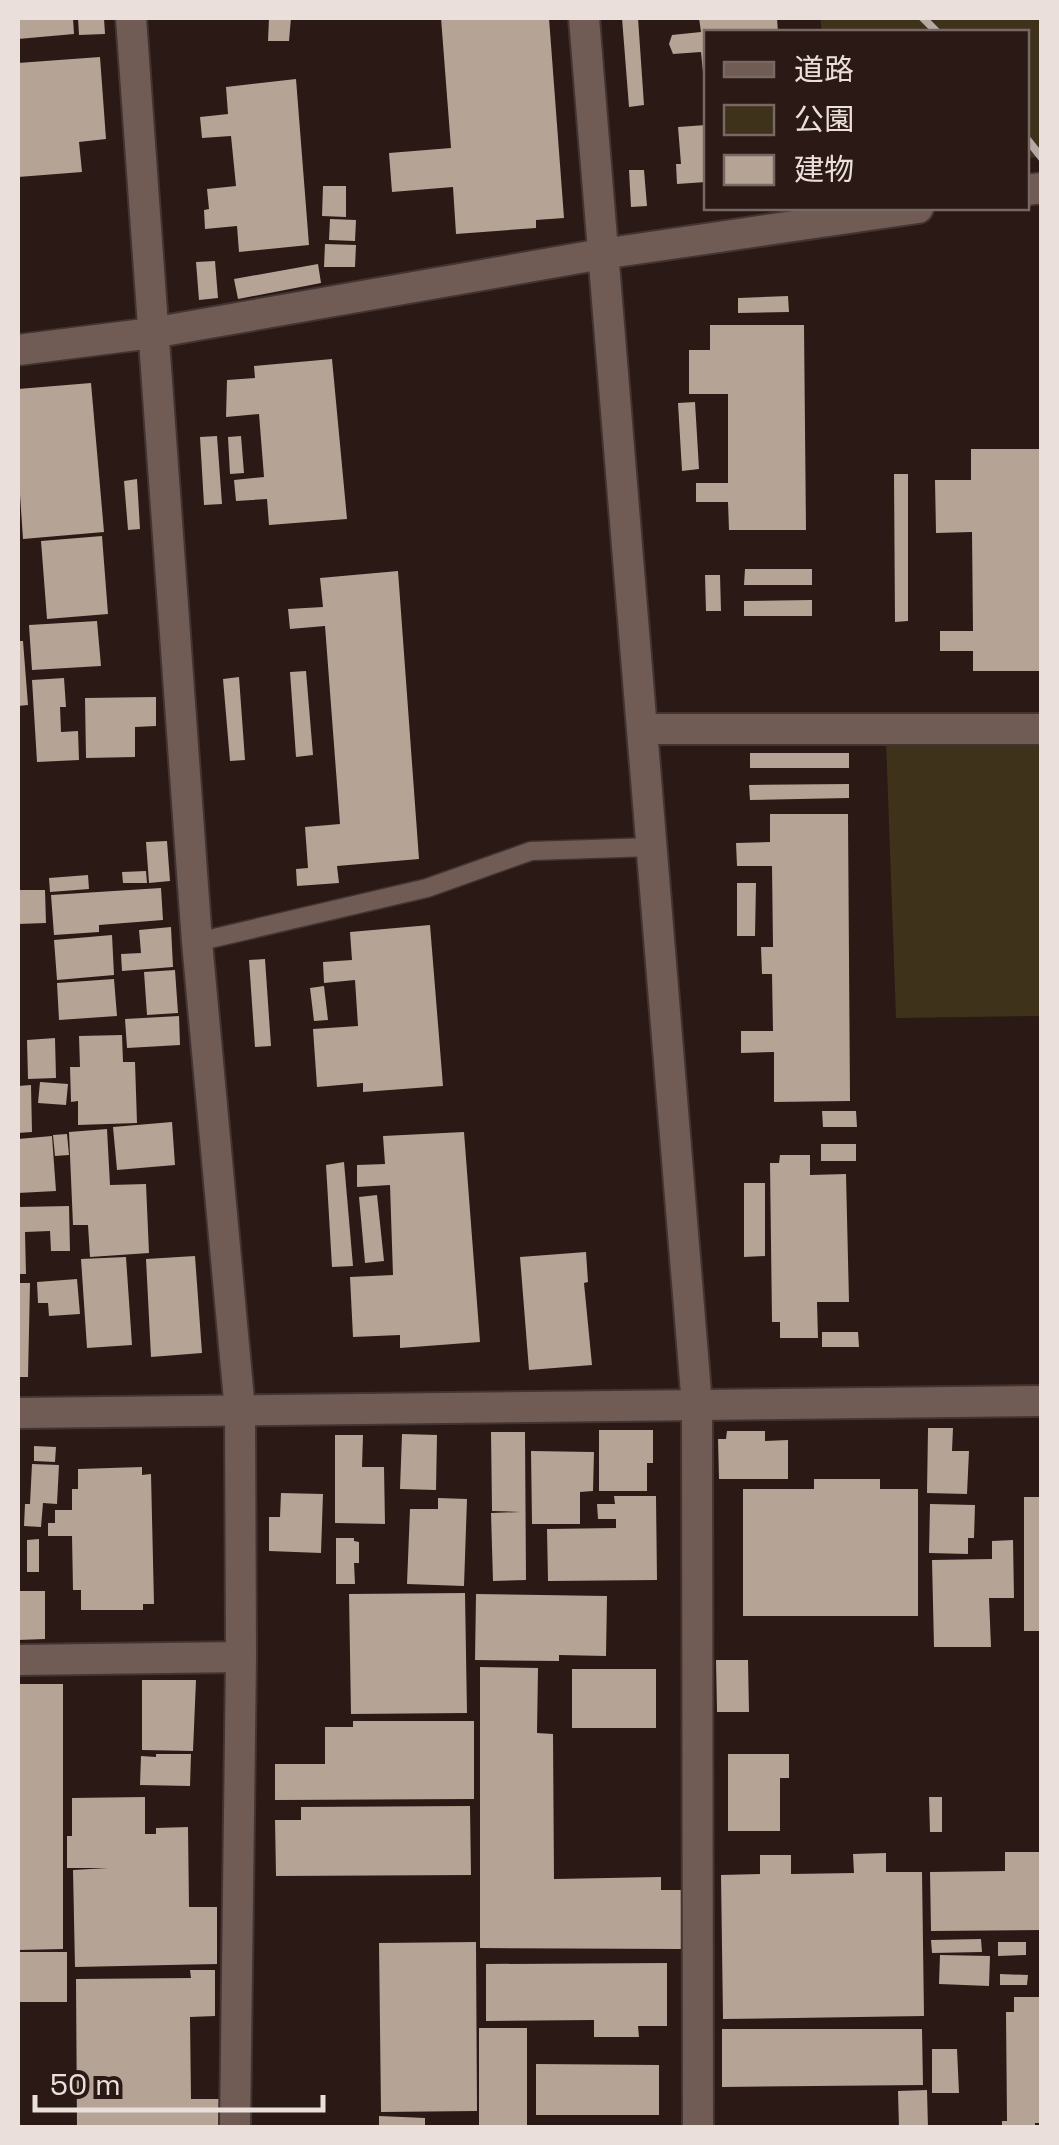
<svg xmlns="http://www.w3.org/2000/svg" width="1059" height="2145" font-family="'Space Grotesk','Noto Sans JP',sans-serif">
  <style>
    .green { fill: #3e321b }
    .building { fill: #b5a395 }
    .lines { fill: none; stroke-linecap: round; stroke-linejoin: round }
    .service-casing { stroke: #423432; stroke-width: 21 }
    .minor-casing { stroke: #423432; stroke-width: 34 }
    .tertiary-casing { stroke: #423432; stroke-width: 34 }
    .service { stroke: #715b55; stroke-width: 18 }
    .minor { stroke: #715b55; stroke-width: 30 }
    .tertiary { stroke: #715b55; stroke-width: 30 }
    .rail { stroke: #b6a8a4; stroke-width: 8 }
  </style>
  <rect width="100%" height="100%" fill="#2a1914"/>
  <path class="green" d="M820 18H1041V157L1027 158 1026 32H822Z
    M1041 732V1016L896 1018 886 741Z"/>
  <path class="building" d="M18 18H73L74 34 18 39Z
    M78 18H104L105 34 79 35Z
    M269 18H291L289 41H268Z
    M441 18H549L564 218 536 220V228L456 234 453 187 392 192 389 153 451 148Z
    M622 18H638L644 105 629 107Z
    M699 18H777L778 32H706V82H704L701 52 673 54 669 44 672 35 701 32Z
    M100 57 106 139 79 142 82 172 18 177V63Z
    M296 79 309 245 239 252 237 226 205 229 204 210 209 209 207 189 236 186 231 136 202 138 200 117 228 114 226 87Z
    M706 125V182L677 184 676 164H681L678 127Z
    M629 170H644L647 206 631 207Z
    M323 186H346V217L322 216Z
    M330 219 356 220 355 241 329 240Z
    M325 244 356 245 355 267H324Z
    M215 261 218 298 199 300 196 262Z
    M318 264 321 283 238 299 234 279Z
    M788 296 789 312 738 313V298Z
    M710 325H804L806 530H729L728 502H696V483H728V394H689V350H710Z
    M332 359 347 519 269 525 267 499 236 501 234 480 264 477 259 414 226 417 227 380 255 378 254 366Z
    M91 383 104 532 23 539 18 465V389Z
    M695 402 699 469 682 471 678 403Z
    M217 436 222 504 204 505 200 437Z
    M241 436 244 473 230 474 228 437Z
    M971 449H1042V671H973V651H940V631H973L972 532 936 533 935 480H971Z
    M894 474H908V621L895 622Z
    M137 479 140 529 128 530 124 481Z
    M102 536 108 614 47 619 41 541Z
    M745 569H812V585H744Z
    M398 571 419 859 337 866 339 883 297 886 296 869 308 868 305 827 340 824 325 626 290 629 288 609 323 607 320 578Z
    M705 575H720L721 611H706Z
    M812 600V616H744V601Z
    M97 621 101 666 32 670 29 625Z
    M18 641H23L28 705 18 706Z
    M306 671 313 755 296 757 290 672Z
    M239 677 245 760 230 761 223 679Z
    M64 678 66 707H60L61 732 78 731 79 760 37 762 32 680Z
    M156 697V726L135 727V757L86 758 85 698Z
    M750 753H849V768H750Z
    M849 784V798L750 800 749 785Z
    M770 814H848L850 1101 774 1102V1052L741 1053V1031H773L772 974H762L761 947H773L772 866H737L736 843 770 842Z
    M167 841 170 881 149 883 146 842Z
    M146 871 147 883H123L122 872Z
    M88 875 89 889 50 892 49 878Z
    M737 883H756L755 936H737Z
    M161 888 163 920 99 925V932L54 935 51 895Z
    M18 890H45L46 923 18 924Z
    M430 925 443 1086 363 1092V1083L317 1087 313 1029 358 1026 355 980 324 983 323 962 352 960 350 932Z
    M171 927 173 967 122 971 121 954 141 953 139 930Z
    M112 935 114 975 57 980 54 940Z
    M265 959 271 1046 255 1047 249 960Z
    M175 970 178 1013 147 1015 144 972Z
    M114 979 117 1016 59 1020 57 983Z
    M324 986 328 1020 314 1021 310 988Z
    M179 1016 180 1045 127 1048 125 1019Z
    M122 1035 123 1062H135L137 1123 78 1125V1101L71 1102 70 1067H80L79 1036Z
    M55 1038 56 1078 28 1079 27 1040Z
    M40 1082 68 1084 66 1105 38 1103Z
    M31 1085 32 1132 18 1133V1086Z
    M822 1111H856L857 1127H823Z
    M172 1122 175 1165 117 1170 113 1127Z
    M107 1129 110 1185 146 1184 149 1253 90 1257 88 1225H73L69 1132Z
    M464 1132 480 1342 400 1348V1335L353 1337 350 1277 393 1275 390 1185 357 1187V1165L385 1164 383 1136Z
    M67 1134 69 1155 55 1156 53 1135Z
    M52 1136 56 1191 18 1193V1139Z
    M821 1144H856V1161H821Z
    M780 1155H810V1175L846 1174 849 1302H817L818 1338H780V1322H772L770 1163H779Z
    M344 1162 353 1266 332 1267 326 1165Z
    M744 1183H765V1256L744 1257Z
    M377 1195 384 1261 365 1263 359 1197Z
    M69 1206 70 1251H51L50 1231 25 1232 26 1274H18V1207Z
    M586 1252 588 1282 584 1283 592 1365 529 1370 520 1257Z
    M195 1256 202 1353 151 1357 146 1259Z
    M126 1257 132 1345 87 1348 81 1259Z
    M77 1279 80 1314 49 1316 48 1303H38L37 1282Z
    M18 1283H30L28 1377H18Z
    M822 1332H858L859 1347H822Z
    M928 1428H953L952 1451H969L967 1494 927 1493Z
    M599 1430H653V1463H647V1491H599Z
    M727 1431H765V1441L788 1440V1479H719L718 1439H726Z
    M491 1432H525L526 1580 493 1581 491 1513 521 1512 492 1511Z
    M402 1434 437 1435 436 1490 400 1489Z
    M335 1435H363L362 1467H384L385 1524 335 1523Z
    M34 1446 56 1447 55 1462 34 1461Z
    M531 1451 594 1452 593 1491 580 1492V1524H532Z
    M32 1464 59 1465 57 1504 43 1503 41 1527 24 1526 25 1504H30Z
    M142 1467V1475L151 1474 154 1604H143V1610H81V1590H73L72 1536H48V1523H55V1510H72V1489H78V1469Z
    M814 1479H880V1489H918V1616H743V1489H814Z
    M281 1493 323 1494 321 1553 269 1551V1517H280Z
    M614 1496H656L657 1580 548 1581 547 1529 616 1528V1519H598L597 1504H615Z
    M1024 1497H1042V1631H1024Z
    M438 1498 467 1499 464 1586 407 1584 410 1509H438Z
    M930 1504 975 1505 974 1538H968V1554L929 1553Z
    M336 1538H354V1541L359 1542V1563H354L355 1584H336Z
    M39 1539V1572H27V1540Z
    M1013 1540 1014 1598H989L991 1647H934L932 1560 992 1559V1541Z
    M18 1591H45V1639L18 1640Z
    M465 1593 467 1713 351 1714 349 1594Z
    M476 1594 607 1596 606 1656 559 1655V1661L475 1660Z
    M716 1660H748L749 1712H717Z
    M480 1667 538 1668 537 1733 553 1734 554 1879 661 1877V1890H681V1949L480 1948Z
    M572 1669H656V1728H572Z
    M142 1680H196L193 1751 142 1750Z
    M18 1684H63V1949L18 1950Z
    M353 1721H474V1799L275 1800V1764H325V1727H353Z
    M156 1754H191L190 1786 140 1785 141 1756 156 1757Z
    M728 1754H789V1778H780V1831H728Z
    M145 1797V1834H156V1828L188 1827 189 1907H217V1964L75 1967 73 1870 108 1868H67V1836H72V1798Z
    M929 1797H942V1832H930Z
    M470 1806 471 1875 276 1876 275 1820H301V1807Z
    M1005 1852H1042V1930L931 1931 930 1872 1005 1871Z
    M886 1853V1872H922L924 2016 723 2019 721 1875 760 1874V1855H791V1874L854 1873 853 1854Z
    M981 1939 982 1952 932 1953 931 1940Z
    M476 1942 477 2111 381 2112 379 1943Z
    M998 1942H1026V1955L998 1956Z
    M18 1952H67V2002H18Z
    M940 1955 990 1956 989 1986 939 1984Z
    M667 1963V2026H638L639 2037H594V2020L486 2021V1964Z
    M190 1970H215V2016L190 2017 191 2099H219L218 2128H77L76 1979 191 1978Z
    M1000 1974 1028 1975 1027 1985H1000Z
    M1014 1997H1042V2123H1035V2128H1002V2121H1007L1006 2012H1014Z
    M479 2028H527V2128H479Z
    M722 2029H922L923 2085 722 2087Z
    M932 2049H957L959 2093H932Z
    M536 2064 659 2065V2115H536Z
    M927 2090 928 2128H899L898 2091Z
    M379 2116 425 2118V2128H379Z"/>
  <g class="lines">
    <g class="service-casing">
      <path id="service" d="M197 942 427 888 531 851 652 847"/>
    </g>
    <g class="minor-casing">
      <path id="minor" d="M131 18 197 942 240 1411 241 1657 235 2128
        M584 18 697 1405 698 2128
        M1026 190 1042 188
        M18 350 152 333 602 254 918 208
        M642 729H1042
        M18 1660 241 1657"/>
    </g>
    <g class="tertiary-casing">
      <path id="tertiary" d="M18 1413 1042 1401"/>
    </g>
    <use href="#service" class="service"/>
    <use href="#minor" class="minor"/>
    <use href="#tertiary" class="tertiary"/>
    <path class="rail" d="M923 18 937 32
      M1026 138 1042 158"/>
  </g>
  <rect width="1059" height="2145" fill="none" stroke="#ebdfdb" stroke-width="40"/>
  <rect x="704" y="30" width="325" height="180" fill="#2a1914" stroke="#776864" stroke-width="2.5"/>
  <rect x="724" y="62" width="50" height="15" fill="#715b55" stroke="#776864" stroke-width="2.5"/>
  <text x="794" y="80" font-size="30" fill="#ebdfdb">道路</text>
  <rect x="724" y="105" width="50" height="30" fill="#3e321b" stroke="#776864" stroke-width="2.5"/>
  <text x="794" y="130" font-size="30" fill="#ebdfdb">公園</text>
  <rect x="724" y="155" width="50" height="30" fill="#b5a395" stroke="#776864" stroke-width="2.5"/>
  <text x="794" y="180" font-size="30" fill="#ebdfdb">建物</text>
  <path d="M35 2095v15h288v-15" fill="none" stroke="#ebdfdb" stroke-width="5"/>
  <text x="50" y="2095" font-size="30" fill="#ebdfdb" stroke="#2a1914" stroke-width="8" paint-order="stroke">50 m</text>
</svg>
